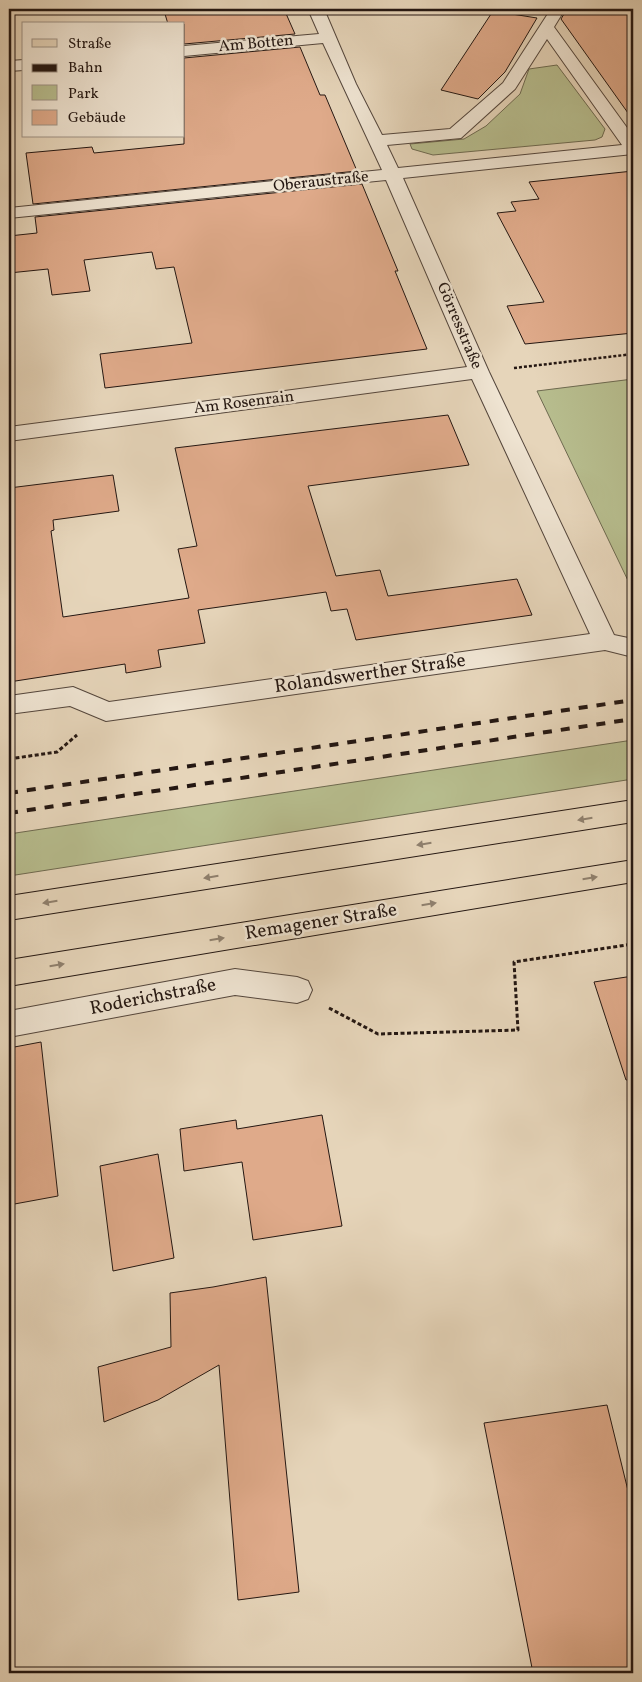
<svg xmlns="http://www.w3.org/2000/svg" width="642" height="1682" font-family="Vollkorn,serif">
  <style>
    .green { fill: #b7bd8e; stroke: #6e6a50 }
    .building { fill: #dfaa8a; stroke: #241712 }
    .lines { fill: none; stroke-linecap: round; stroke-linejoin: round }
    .minor-casing { stroke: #54463c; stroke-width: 2 }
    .primary-casing { stroke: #241712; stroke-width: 2 }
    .path-far1 { stroke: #241712; stroke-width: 2.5; stroke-dasharray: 3 2; stroke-linecap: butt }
    .path { stroke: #241712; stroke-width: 3; stroke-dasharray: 4 2.5; stroke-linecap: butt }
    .minor { fill: #efe4d2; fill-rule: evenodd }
    .primary { fill: #e6d5ba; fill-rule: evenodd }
    .rail { stroke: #241712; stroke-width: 4; stroke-dasharray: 9 9; stroke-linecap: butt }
    .oneway { fill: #8f806e }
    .labels { text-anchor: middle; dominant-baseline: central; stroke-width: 5; stroke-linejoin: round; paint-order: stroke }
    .far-street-label { font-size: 16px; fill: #241712; stroke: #efe4d2 }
    .street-label { font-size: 19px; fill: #241712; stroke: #efe4d2 }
  </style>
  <rect width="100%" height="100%" fill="#e6d5ba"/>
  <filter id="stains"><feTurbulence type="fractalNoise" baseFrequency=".004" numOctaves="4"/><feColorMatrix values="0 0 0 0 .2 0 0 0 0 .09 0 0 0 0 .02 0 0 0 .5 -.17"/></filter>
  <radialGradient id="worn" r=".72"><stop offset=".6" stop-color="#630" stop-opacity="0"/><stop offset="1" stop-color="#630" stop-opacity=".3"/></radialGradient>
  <path class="green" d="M557 65 605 129 602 137 595 140 433 155 412 149 410 144 464 139 486 126 520 94 529 69Z
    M633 379V591L537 391Z
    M633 740V779L9 876V834Z"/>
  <path class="building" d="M208 9H284L295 34 184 44V24H168L165 14Z
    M567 9H609L616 14 633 10V120L561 19Z
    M493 11 537 18 505 72 478 99 441 90Z
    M300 47 320 95H325L357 171 33 204 26 153 92 147 94 153 184 144V58Z
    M633 171V333L525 344 507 306 544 302 497 213 516 211 511 202 539 199 529 182Z
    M362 184 398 271H395L427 349 105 388 100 354 192 343 174 267 156 269 152 252 84 260 90 291 52 295 48 269 9 273V236L37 233 35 217Z
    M448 415 469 465 308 486 336 576 380 570 388 596 517 579 532 615 356 640 347 609 331 611 326 592 198 610 205 643 158 650 161 667 126 673 125 664 9 682V488L113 475 119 511 53 520 54 530 51 531 63 617 189 598 178 549 197 546 175 448Z
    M633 976V1079L626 1080 594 982Z
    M41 1042 58 1196 9 1205V1048Z
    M322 1115 342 1226 253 1240 242 1162 184 1171 180 1129 236 1120 237 1129Z
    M158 1154 174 1258 113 1271 100 1166Z
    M266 1277 299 1592 238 1600 219 1365 158 1400 104 1422 98 1367 171 1347 170 1293 213 1287Z
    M607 1405 633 1511V1673H533L484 1423Z"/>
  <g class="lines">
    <g class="minor-casing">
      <path id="minor" d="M308 9H324L356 84 382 135 450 129 503 83 551 9H565L554 27 633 136V154L403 178 489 372 614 635 633 639V657L605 650 106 721 70 706 9 714V696L73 687 109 702 590 634 472 379 9 441V427L467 367 386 180 9 218V208L382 170 323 43 184 56V46L319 34ZM547 39 622 145 398 168 387 145 461 138 515 89Z
        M24 60V70L9 71V61Z
        M235 969 297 977 308 981 312 990 308 999 297 1003 235 995 9 1037V1011Z"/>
    </g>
    <g class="primary-casing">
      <path id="primary" d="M633 800V822L9 920V896Z
        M633 860V882L9 986V960Z"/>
    </g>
    <path class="path-far1" d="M514 368 633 354"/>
    <path class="path" d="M9 759 57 752 77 735
      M329 1008 378 1034 518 1030 514 962 633 944"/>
    <use href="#minor" class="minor"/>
    <use href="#primary" class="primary"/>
    <path class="rail" d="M9 793 633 700
      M9 813 633 719"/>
  </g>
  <defs><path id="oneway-solid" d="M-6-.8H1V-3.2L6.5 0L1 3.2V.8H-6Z" transform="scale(1.25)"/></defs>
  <g class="oneway">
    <use href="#oneway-solid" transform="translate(585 819) rotate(171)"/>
    <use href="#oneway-solid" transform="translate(424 844) rotate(171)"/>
    <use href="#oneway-solid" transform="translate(211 877) rotate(171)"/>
    <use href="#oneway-solid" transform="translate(590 878) rotate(-9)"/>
    <use href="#oneway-solid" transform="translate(50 902) rotate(171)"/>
    <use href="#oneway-solid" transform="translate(429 904) rotate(-9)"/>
    <use href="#oneway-solid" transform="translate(217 939) rotate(-9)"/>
    <use href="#oneway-solid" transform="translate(57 965) rotate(-9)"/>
  </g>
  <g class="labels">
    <g class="far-street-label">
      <text transform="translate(256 44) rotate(-5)">Am Botten</text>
      <text transform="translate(321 182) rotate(-6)">Oberaustraße</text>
      <text transform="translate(459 326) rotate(67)">Görresstraße</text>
      <text transform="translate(244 403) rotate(-7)">Am Rosenrain</text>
    </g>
    <g class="street-label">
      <text transform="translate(370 674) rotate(-8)">Rolandswerther Straße</text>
      <text transform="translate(321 922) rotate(-9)">Remagener Straße</text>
      <text transform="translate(153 997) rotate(-11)">Roderichstraße</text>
    </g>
  </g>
  <rect width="642" height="1682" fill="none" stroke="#e6d5ba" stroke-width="30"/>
  <rect x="10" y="10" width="622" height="1662" fill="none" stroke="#241712" stroke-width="2.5"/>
  <rect x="15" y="15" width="612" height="1652" fill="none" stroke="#241712"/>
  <rect x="22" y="22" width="162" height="115" fill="#efe4d2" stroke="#9e9285"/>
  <rect x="32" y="39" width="25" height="8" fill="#e6d5ba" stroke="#9e9285"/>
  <text x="68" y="48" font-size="15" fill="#241712">Straße</text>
  <rect x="32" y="64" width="25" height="8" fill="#241712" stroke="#9e9285"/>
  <text x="68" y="72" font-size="15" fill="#241712">Bahn</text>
  <rect x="32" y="85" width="25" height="15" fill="#b7bd8e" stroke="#9e9285"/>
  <text x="68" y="98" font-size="15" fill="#241712">Park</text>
  <rect x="32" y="110" width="25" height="15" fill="#dfaa8a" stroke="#9e9285"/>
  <text x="68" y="122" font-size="15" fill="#241712">Gebäude</text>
  <rect width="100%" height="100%" filter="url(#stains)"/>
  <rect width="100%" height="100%" fill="url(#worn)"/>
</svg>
